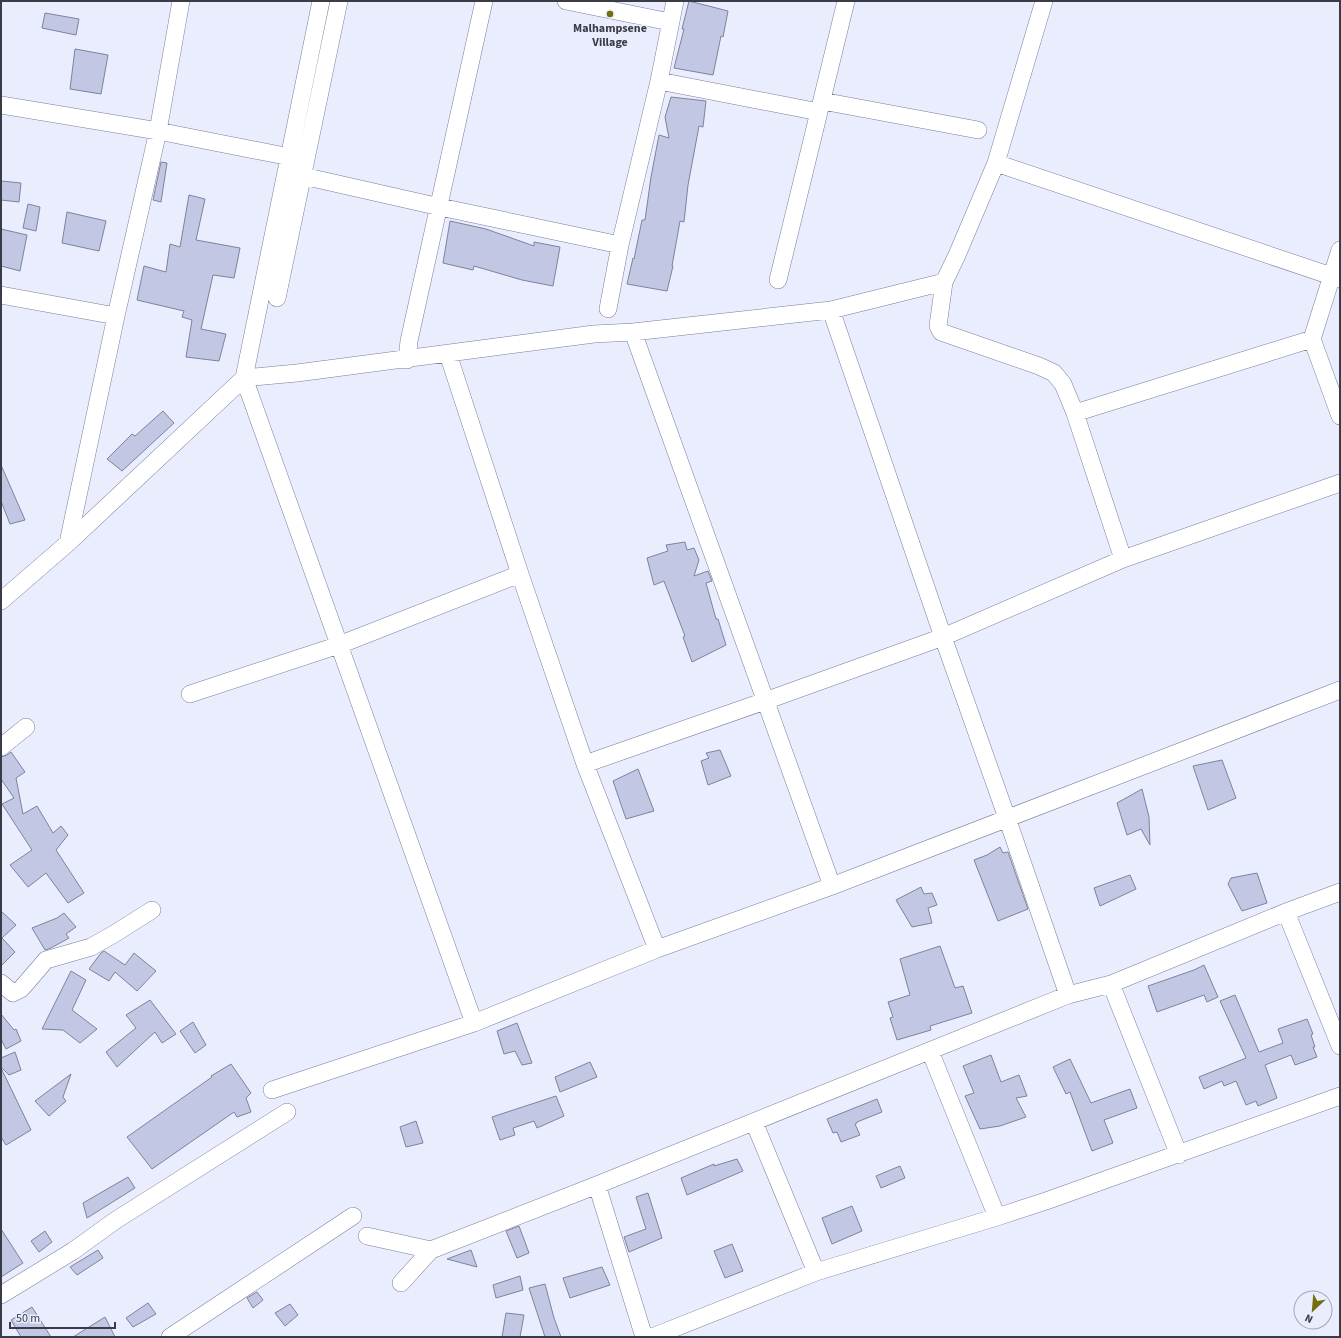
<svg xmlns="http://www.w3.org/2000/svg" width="1341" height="1338" font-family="'Source Sans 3',sans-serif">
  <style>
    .building { fill: #c2c7e3; stroke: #7e839c }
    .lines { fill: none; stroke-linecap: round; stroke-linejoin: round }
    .street-casing { stroke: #7a7e97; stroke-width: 18 }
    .street { stroke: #fff; stroke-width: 17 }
    .poi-dot { fill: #746e0d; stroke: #eaedfe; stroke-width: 1.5 }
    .labels { text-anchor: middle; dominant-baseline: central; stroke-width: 3; stroke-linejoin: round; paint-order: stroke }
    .poi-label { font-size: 12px; font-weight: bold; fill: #393b47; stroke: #eaedfe }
  </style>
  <rect width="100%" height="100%" fill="#eaedfe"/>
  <path class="building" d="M689 1 728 11 723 37 721 36 713 75 674 68 684 29H682Z
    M45 13 79 19 76 35 42 28Z
    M75 49 108 55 101 94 70 89Z
    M671 97 706 101 703 127 699 126 688 185 684 222 680 221 672 266H673L667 291 627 284 633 258 634 259 642 220H645L651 177 659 135 669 138 665 117Z
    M161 162 167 163 161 202 153 200Z
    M1 181 21 183 19 202 1 200Z
    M189 195 205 199 196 240 240 248 234 278 213 275 201 329 226 334 219 361 186 357 192 320 182 317 184 311 137 300 144 266 166 272 170 244 180 247Z
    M28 204 40 207 36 231 23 228Z
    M67 212 106 221 99 251 62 243Z
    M450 221 486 229 534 246V242L560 247 553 286 522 280 474 266 473 270 443 263Z
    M1 229 27 235 20 271 1 266Z
    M163 411 174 423 122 471 107 459 132 434 135 436Z
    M1 465 25 520 10 524 1 501Z
    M685 542 687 550 694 548 699 560 694 576 708 571 712 581 706 583 716 619H718L726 645 692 662 683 637 685 636 664 581 654 585 647 558 668 551 666 545Z
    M720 750 731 776 708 785 701 761 709 758 706 753Z
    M11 752 25 772 16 778 23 814 37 806 53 833 61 826 68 835 56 850 84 893 68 903 46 873 28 887 10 865 32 850 2 804 14 798 1 779V757L7 755Z
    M1222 760 1236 798 1208 810 1193 766Z
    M638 769 654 811 626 819 613 781Z
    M1142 789 1149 817 1150 845 1141 829 1127 835 1117 803Z
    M1000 847 1003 853 1008 852 1028 909 998 921 974 860 987 855Z
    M1257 873 1267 903 1242 911 1228 884 1231 878Z
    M1130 875 1136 889 1100 906 1094 888Z
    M921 887 924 894 932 893 937 905 928 908 932 923 912 927 896 900Z
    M1 911 16 925 2 938 15 952 1 966Z
    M64 913 76 927 66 934 69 938 51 948 45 950 32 928 57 918Z
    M940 946 955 988 963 986 972 1013 930 1026 931 1030 897 1040 890 1018 893 1017 888 1002 910 995 900 959Z
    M104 951 125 965 134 953 156 971 137 991 115 972 109 981 89 969 101 953Z
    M1204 965 1218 997 1207 1002 1204 995 1157 1012 1148 986 1194 970Z
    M71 971 86 980 72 1010 97 1029 80 1043 63 1030 42 1029Z
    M1235 995 1259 1052 1283 1043 1278 1029 1307 1019 1313 1034 1311 1035 1315 1047H1313L1317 1057 1295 1065 1291 1055 1265 1065 1277 1098 1258 1106 1256 1101 1246 1105 1236 1081 1224 1086 1222 1081 1204 1089 1199 1077 1246 1058 1220 1001Z
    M150 1000 176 1034 162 1043 155 1032 117 1067 106 1052 136 1028 126 1015Z
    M1 1014 14 1030 16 1029 21 1041 6 1049 1 1039Z
    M193 1022 206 1045 195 1053 180 1031Z
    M517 1023 532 1063 522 1065 515 1051 504 1054 497 1031Z
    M15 1052 21 1070 9 1075 1 1067V1058Z
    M991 1055 1001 1082 1019 1075 1027 1096 1016 1098 1026 1117 1000 1126 980 1129 965 1096 974 1093 963 1066Z
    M1070 1059 1091 1103 1130 1089 1137 1108 1104 1120 1113 1143 1092 1151 1070 1092 1066 1094 1053 1067Z
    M590 1062 597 1077 560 1092 555 1077Z
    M231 1064 251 1093 246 1098 251 1112 237 1117 234 1112 152 1169 127 1137 212 1077 211 1076Z
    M1 1068 31 1130 6 1145 1 1137Z
    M71 1074 63 1097 66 1101 49 1116 35 1101Z
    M556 1096 564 1116 537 1128 534 1121 513 1128 515 1135 500 1140 492 1117Z
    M877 1099 882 1112 857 1122V1123L855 1124 860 1135 841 1142 837 1132 833 1133 827 1119Z
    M416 1121 423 1143 406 1147 400 1127Z
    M737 1159 743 1171 687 1195 681 1178 714 1164V1166Z
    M900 1166 905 1178 881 1188 876 1176Z
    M128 1177 135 1188 87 1218 83 1203Z
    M648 1193 662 1238 629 1252 624 1237 646 1229 636 1197Z
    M852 1206 862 1231 832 1244 822 1218Z
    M519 1226 529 1253 517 1258 506 1231Z
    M1 1229 23 1263 1 1277Z
    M45 1231 52 1242 39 1252 31 1241Z
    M732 1244 743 1271 725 1278 714 1251Z
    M98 1250 103 1258 77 1275 70 1267Z
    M471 1250 477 1267 447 1259Z
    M602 1267 610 1285 570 1298 563 1278Z
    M520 1276 523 1290 496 1298 493 1285Z
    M545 1284 554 1318 561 1337H545L529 1288Z
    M257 1292 263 1300 253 1308 247 1298Z
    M148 1303 156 1314 133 1327 126 1318Z
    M290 1304 298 1315 285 1326 275 1313Z
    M32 1307 51 1337H21L11 1320Z
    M506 1313 524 1315 520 1337H502Z
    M105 1317 115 1337H73Z"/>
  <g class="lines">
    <g class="street-casing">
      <path id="street" d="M321 1 244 378 474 1023
        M566 1 670 22
        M659 81 819 112
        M822 101 978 130
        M1 105 158 131 290 157
        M996 163 1340 279
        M303 176 440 207 620 245
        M1340 250 1312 339 1340 416
        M778 280 846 1
        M944 282 938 326 941 332 1039 366 1054 373 1063 384 1075 413 1123 559
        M1 295 116 316
        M277 298 339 1
        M608 309 620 245 659 81 675 1
        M831 310 943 637 1007 818 1068 995
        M633 332 832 886
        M448 354 520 574 585 764 657 949
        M407 360 409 341 484 1
        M1075 413 1312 339
        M68 543 116 316 158 131 181 1
        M1 601 68 543 244 378 297 373 594 334 633 332 831 310 944 282 957 255 996 163 1044 1
        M190 694 339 645 520 574
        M1 747 26 727
        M585 764 765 701 943 637 1123 559 1340 483
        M1286 912 1340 1046
        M1 983 13 993 21 989 46 960 91 947 114 934 152 910
        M1111 984 1179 1155
        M930 1051 997 1217
        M272 1090 474 1023 657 949 832 886 1340 690
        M754 1122 816 1272
        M597 1185 644 1337
        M367 1236 431 1250
        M401 1283 431 1250 597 1185 1068 995 1111 984 1286 912 1340 892
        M1 1295 73 1251 116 1220 287 1112
        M170 1337 353 1216
        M652 1337 816 1272 997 1217 1046 1201 1340 1096"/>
    </g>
    <use href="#street" class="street"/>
  </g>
  <circle class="poi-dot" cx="610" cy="14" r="4"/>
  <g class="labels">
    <g class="poi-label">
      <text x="610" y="28">Malhampsene<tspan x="610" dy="14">Village</tspan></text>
    </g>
  </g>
  <rect width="1341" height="1338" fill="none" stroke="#393b47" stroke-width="4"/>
  <g transform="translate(1313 1310) rotate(206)"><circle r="19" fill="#eaedfe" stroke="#a3a6b5"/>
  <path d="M0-3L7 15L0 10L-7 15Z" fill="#746e0d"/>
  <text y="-6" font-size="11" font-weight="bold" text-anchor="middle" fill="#393b47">N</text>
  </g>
  <path d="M10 1322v6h105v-6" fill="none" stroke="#393b47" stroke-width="2"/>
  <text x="16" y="1322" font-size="12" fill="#393b47" stroke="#eaedfe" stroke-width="3" paint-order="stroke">50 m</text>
</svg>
